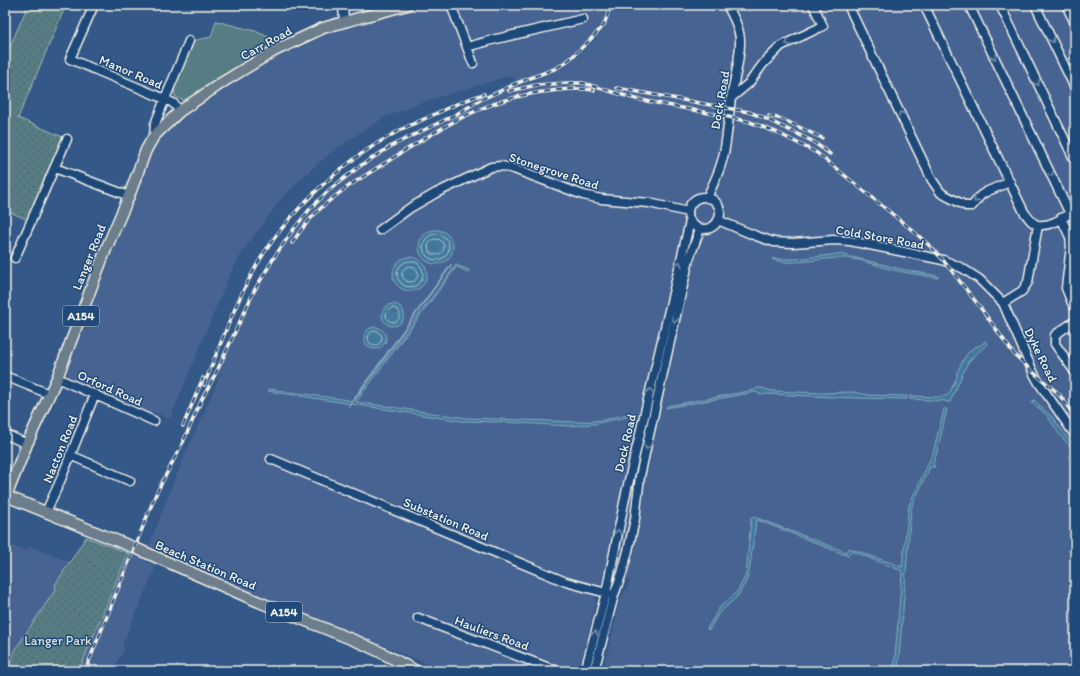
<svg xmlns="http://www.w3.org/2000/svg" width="1080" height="676" font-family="Itim,sans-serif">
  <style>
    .built { fill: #476492 }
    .grass { fill: #577d83; stroke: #a6b7b6 }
    .park { fill: url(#park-dots); stroke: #a6b7b6 }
    .water { fill: url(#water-ripples); stroke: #89aabc }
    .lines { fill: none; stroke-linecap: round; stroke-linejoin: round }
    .shore { stroke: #adc1ca; stroke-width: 1 }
    .stream { stroke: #89aabc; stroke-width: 2 }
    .minor-casing { stroke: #f4f1e8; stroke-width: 11 }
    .major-casing { stroke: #f4f1e8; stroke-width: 13 }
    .minor { stroke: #1f4a7a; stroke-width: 8 }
    .major { stroke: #6c7d8b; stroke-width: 10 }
    .rail-casing { stroke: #f4f1e8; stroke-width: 3.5 }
    .rail { stroke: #1f4a7a; stroke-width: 2; stroke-dasharray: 6; stroke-linecap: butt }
    .oneway { stroke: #748da6 }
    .labels { text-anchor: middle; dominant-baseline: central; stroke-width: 3; stroke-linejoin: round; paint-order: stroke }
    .shield { fill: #1f4a7a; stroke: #b4bfc7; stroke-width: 1 }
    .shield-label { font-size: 12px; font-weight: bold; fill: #f4f1e8 }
    .street-label { font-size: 13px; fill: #f4f1e8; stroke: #1f4a7a }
    .park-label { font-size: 13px; fill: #dce0d9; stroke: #1f4a7a }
  </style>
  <defs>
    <pattern id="park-dots" width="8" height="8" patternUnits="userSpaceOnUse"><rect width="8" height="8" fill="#577d83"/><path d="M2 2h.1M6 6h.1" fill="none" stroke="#516568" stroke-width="1.8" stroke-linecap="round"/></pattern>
    <pattern id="water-ripples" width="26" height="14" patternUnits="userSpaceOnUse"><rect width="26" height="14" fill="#427a9e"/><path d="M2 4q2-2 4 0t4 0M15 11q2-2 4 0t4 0" fill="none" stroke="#456476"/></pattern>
  </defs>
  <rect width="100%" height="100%" fill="#345887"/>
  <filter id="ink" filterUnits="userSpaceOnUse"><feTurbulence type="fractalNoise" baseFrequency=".025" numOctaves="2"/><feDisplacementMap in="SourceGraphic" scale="8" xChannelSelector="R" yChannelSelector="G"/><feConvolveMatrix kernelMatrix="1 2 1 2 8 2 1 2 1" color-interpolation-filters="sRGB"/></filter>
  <g filter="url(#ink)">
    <path class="built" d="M407 5H611L604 25 595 35 570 59 557 68 516 84 512 75 423 102 385 117 338 147 306 174 281 199 245 248 229 276 170 419 153 412 150 413 143 411 95 394 57 378 156 139 168 127 197 105 216 92 274 56 309 39 342 26Z
      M614 5H1075V671H602L609 648 620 600 631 581 604 573 599 588 593 593 596 601 580 666 571 671H446L354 634 148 548 179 469 217 383 222 364 232 338 254 291 275 256 309 210 329 190 360 166 393 145 455 115 482 99 541 78 561 69 571 62 595 40 608 21Z
      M5 543 26 551 29 546 70 562 55 585 56 589 18 645 6 671H5Z
      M128 553 156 566 122 645 124 650 112 671H79Z"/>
    <path class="grass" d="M216 21 255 31 280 42C247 58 218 80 186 100H182L175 96 174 88 192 41 211 37Z"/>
    <path class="park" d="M28 5H66L18 118 63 137 28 220 5 210V58Z
      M86 537 128 553 79 671H6L18 645 56 589 55 585Z"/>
    <path class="water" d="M419 247a17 17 0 1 1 34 0a17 17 0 1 1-34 0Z
      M840 254 905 270 938 276V278C922 275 905 273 889 269 875 265 860 259 845 258 824 257 790 267 772 259H796Z
      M393 274a17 17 0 1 1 34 0a17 17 0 1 1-34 0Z
      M456 265 469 270 468 272 457 267 454 270 356 402 467 418 578 422 604 420 635 412V415L594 424 569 426 504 422 461 421 268 391 270 389 354 401Z
      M382 315a11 11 0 1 1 22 0a11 11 0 1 1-22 0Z
      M364 338a11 11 0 1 1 22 0a11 11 0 1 1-22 0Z
      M985 341 987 344 968 362 950 402H947L945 401 910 399V396L938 397 946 396 950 392 957 377V372L966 355 973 348 981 345Z
      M757 388H762L772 391 821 393 853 392 868 395 907 396V399L855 398 767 394C762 395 760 395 756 392L666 408 667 406 755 390Z
      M1034 400 1052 417 1074 447 1072 449C1068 443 1063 439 1059 434 1050 420 1046 411 1031 403Z
      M944 409H947L937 452 933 464 935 467H930L912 506 911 510 898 671H894L902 571 852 551 848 556 758 520 756 521 749 573 746 582 737 597 719 613 709 630 707 629 719 608 737 592 746 575 751 518 754 517 846 552 849 548 902 567 909 505 933 453Z"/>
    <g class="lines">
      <path class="shore" d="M423 247a13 13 0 1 1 26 0a13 13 0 1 1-26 0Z
        M428 247a8 8 0 1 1 16 0a8 8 0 1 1-16 0Z
        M397 274a13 13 0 1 1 26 0a13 13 0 1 1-26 0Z
        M402 274a8 8 0 1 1 16 0a8 8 0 1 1-16 0Z
        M386 315a7 7 0 1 1 14 0a7 7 0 1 1-14 0Z
        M368 338a7 7 0 1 1 14 0a7 7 0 1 1-14 0Z"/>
      <path class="stream" d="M349 406 451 265"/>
      <g class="minor-casing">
        <path id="minor" d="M94 5 70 59 165 99 173 103 180 111
          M343 5 344 22
          M451 5 473 63
          M848 5 932 180 941 193 966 206H972L981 195 988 191 1010 182
          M924 5 1024 212C1028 217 1032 224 1038 225 1051 227 1065 216 1075 211
          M969 5 1070 214
          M1000 5 1075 161
          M1035 5 1075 88
          M1066 5 1075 23
          M467 47 492 40 583 19
          M731 98 749 83 763 64 781 46 823 26 813 5
          M154 136 155 124 165 99 189 41
          M55 168 129 196
          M688 213a16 16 0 1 1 32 0a16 16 0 1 1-32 0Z
          M707 198C712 186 719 173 722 161 727 144 728 123 730 106 732 84 741 62 740 39 739 27 733 16 727 5
          M1061 218 1070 237 1071 246 1066 288 1072 303 1075 308
          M718 220 756 236 774 242 793 243 834 240 850 241 943 260 962 268 979 279 1003 303 1033 372 1039 383 1075 435
          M380 230 410 208 436 193 491 167 501 166 514 169 583 195 601 199 649 203 688 212
          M15 258 67 139
          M1003 303 1022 291 1028 282 1038 225
          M1075 321 1055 335V344L1075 372
          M5 376 49 394
          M57 378 154 421
          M5 434 27 444
          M70 455 130 481
          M271 459 566 582 610 594
          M46 512 61 479 95 394
          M418 618 557 671
          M585 671 606 593 626 493 690 221
          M594 671 614 595 622 573 628 551 635 519 640 476 667 355 689 259 700 229"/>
      </g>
      <g class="major-casing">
        <path id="major" d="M6 496 135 548 259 602 361 643 382 653 416 671
          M5 499 27 444 57 378 106 249 129 196 146 150 154 136 180 111 223 82 274 51 323 28 344 22 407 5"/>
      </g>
      <use href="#minor" class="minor"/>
      <use href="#major" class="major"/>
      <g class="rail-casing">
        <path id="rail" d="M512 85 557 68 570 59 595 35 604 25 611 5
          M617 88 749 112 762 117 812 141 830 154
          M509 91 537 85 567 83H583L636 99 729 117 750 122 778 133 817 153 912 230 930 246 943 260 980 307 1014 354 1033 372 1059 394 1075 417
          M769 116 782 119 822 138
          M292 243C300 231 310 218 321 208 343 188 369 173 393 158 445 125 489 97 551 91 565 89 580 88 594 90
          M204 385C222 341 238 294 264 253 295 205 345 160 395 133 407 126 420 121 433 115 450 107 466 99 484 94
          M183 426 203 378
          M85 671 156 494 183 442 202 399 217 371 254 291 275 256 293 230 309 210 329 190 360 166 393 145 455 115 482 99 516 84"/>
      </g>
      <use href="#rail" class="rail"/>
    </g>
    <defs><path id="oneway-chevron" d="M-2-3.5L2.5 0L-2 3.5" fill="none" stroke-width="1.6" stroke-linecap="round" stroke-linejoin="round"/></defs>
    <g class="oneway">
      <use href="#oneway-chevron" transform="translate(1052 40) rotate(64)"/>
      <use href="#oneway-chevron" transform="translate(788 43) rotate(155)"/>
      <use href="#oneway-chevron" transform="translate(994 57) rotate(64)"/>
      <use href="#oneway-chevron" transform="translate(1037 83) rotate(64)"/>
      <use href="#oneway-chevron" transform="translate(901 114) rotate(-116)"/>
      <use href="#oneway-chevron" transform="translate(1051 174) rotate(64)"/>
      <use href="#oneway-chevron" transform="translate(976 200) rotate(132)"/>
      <use href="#oneway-chevron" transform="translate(679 264) rotate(-77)"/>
      <use href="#oneway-chevron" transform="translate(675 320) rotate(103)"/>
      <use href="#oneway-chevron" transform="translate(650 391) rotate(-77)"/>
      <use href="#oneway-chevron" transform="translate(647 447) rotate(103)"/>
      <use href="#oneway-chevron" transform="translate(618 532) rotate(-79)"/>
      <use href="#oneway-chevron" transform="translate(595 633) rotate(-75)"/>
    </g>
  </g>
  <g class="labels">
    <g class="shield">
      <rect x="63" y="306" width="36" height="20" rx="3"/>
      <rect x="266" y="602" width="36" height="20" rx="3"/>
    </g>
    <g class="shield-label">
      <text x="81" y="316">A154</text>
      <text x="284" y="612">A154</text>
    </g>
    <g class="street-label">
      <text transform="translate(266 43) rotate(-29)">Carr Road</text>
      <text transform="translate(131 72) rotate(23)">Manor Road</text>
      <text transform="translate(720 100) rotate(-80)">Dock Road</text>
      <text transform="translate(554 171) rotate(18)">Stonegrove Road</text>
      <text transform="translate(880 237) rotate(10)">Cold Store Road</text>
      <text transform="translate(89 257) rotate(-68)">Langer Road</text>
      <text transform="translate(1041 355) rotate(64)">Dyke Road</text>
      <text transform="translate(110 388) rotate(24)">Orford Road</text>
      <text transform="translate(625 443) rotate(-77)">Dock Road</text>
      <text transform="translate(60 449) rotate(-68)">Nacton Road</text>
      <text transform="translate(446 519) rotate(23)">Substation Road</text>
      <text transform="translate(206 565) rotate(23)">Beach Station Road</text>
      <text transform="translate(492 633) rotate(20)">Hauliers Road</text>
    </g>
    <g class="park-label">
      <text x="58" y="640">Langer Park</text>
    </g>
  </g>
  <rect width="1080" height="676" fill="none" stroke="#1f4a7a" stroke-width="20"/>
  <rect x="10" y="10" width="1060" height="656" fill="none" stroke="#f4f1e8" stroke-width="1.5" filter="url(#ink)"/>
</svg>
